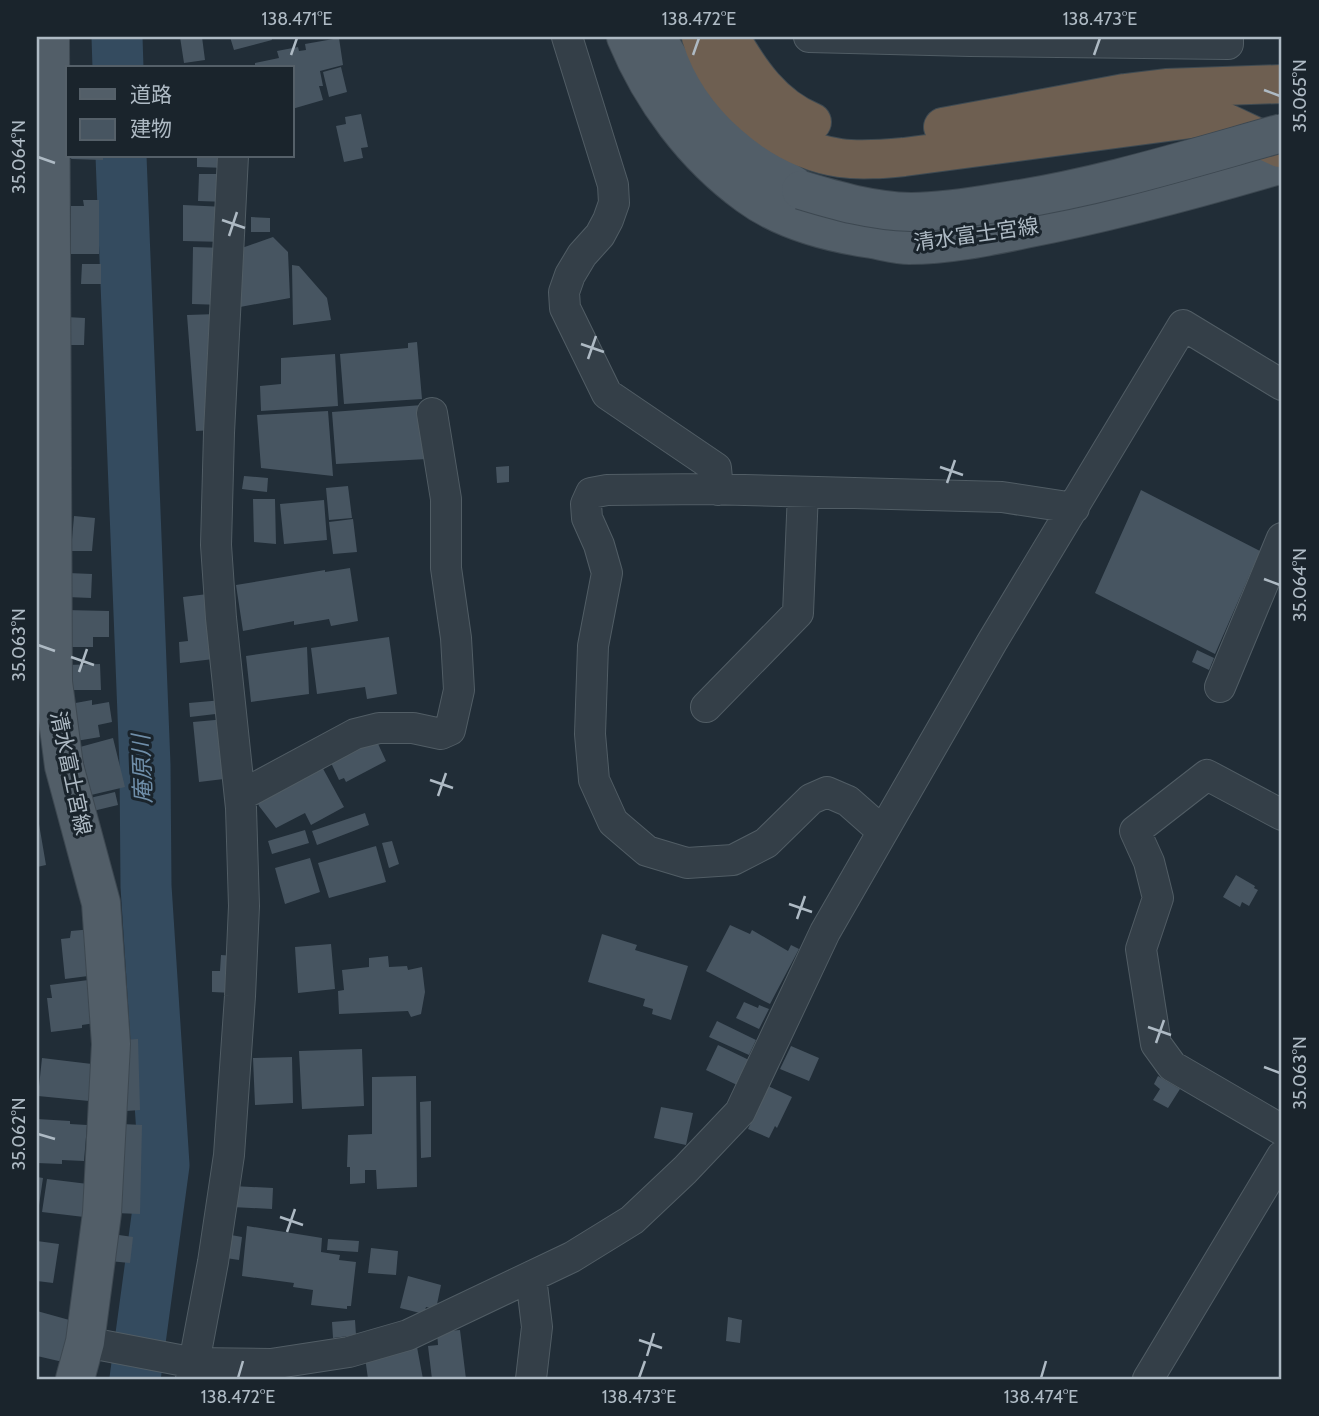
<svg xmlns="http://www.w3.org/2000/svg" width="1319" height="1416" font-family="Cabin,'Noto Sans JP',sans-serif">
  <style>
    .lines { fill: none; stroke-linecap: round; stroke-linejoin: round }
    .river { stroke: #344b5f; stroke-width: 51 }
    .building { fill: #475561 }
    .street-casing { stroke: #515d65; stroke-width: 32 }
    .primary-casing { stroke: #3d4851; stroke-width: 40 }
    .highway-casing { stroke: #3e4a52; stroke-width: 40 }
    .street { stroke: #343f48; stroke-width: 30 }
    .primary { stroke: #525e68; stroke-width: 38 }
    .highway { stroke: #6e5f51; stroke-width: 38 }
    .primary-bridge-casing { stroke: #3d4851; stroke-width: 40; stroke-linecap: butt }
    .primary-bridge { stroke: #525e68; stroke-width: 38 }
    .ticks { fill: none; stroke: #aebac4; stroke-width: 2.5 }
    .labels { text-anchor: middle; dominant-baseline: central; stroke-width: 6; stroke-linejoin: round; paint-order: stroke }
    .street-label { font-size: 21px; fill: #aebac4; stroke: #1a242c }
    .water-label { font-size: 23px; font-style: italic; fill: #6f8ea9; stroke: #1a242c }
    .neatline { fill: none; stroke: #aebac4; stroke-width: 2.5 }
    .ticks-label { font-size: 18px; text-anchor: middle; fill: #aebac4 }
  </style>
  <rect width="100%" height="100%" fill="#212d37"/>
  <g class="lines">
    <path class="river" d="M117 37 118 68
      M121 156 145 765 146 886 164 1165 135 1379"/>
  </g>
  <path class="building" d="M180 37H202L205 60 184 63Z
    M230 37H271L272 40 234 50Z
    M339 38 343 65 320 71 323 86H319L323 100 292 109V68H255V63L279 58 277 51 298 47 299 51 306 50 305 44Z
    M341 67 347 92 329 97 323 72Z
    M361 114 368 147 361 148 363 158 344 162 336 126 346 124 345 117Z
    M72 156H103V160L71 159Z
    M197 156H226V168L197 167Z
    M199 174H228V202L198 201Z
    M83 200H99V254H71V206H84Z
    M183 205 226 207V242L183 241Z
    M251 217 270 218V232H251Z
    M273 237 288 252 290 298 240 307 236 250Z
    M193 247 226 248 224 305 192 304Z
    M82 264H101V284H81Z
    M292 265 299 266 327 298 331 320 293 325Z
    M217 314 214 430 196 431 187 315Z
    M66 317 85 318 84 345H66Z
    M417 342 422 399 344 404 340 354 408 348V343Z
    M335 354 338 406 261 411 260 386 281 384V358Z
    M422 405 427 459 336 464 332 412Z
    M328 411 333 476 261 468 257 415Z
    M509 466V482L497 483 496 467Z
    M244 476 268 478 267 492 242 489Z
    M348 486 352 518 329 520 326 488Z
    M1141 490 1260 551 1215 654 1095 593Z
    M253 499H275L276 544 254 542Z
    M324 500 327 540 284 544 280 504Z
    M74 516 95 518 92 551H71Z
    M353 519 357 552 333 554 329 522Z
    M350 568 358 621 331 626 329 619 294 625V621L243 631 236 585 325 570V572Z
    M68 573 92 574 91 598 67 597Z
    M216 593 222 658 180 663 179 642 188 641 183 597Z
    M65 610 109 611V637H93V647H64Z
    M389 637 397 694 367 699 365 687 317 694 311 648Z
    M307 647 309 694 251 702 246 656Z
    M1197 650 1214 658 1209 670 1192 662Z
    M100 664 101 690H67V665Z
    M92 700V705L109 702 112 722 98 725 100 737 76 741 70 704Z
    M223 700 224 713 190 717 189 703Z
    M226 719 232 778 199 782 193 722Z
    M373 733 386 761 346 782 344 778 339 780 326 752Z
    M113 738 125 787 91 795 80 747Z
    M321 765 344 807 311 825 305 813 276 828 259 806 254 794Z
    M115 792 118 805 93 811 90 798Z
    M365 813 369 825 317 845 312 831Z
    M37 824H39L46 865 37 867Z
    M305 830 309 843 272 854 268 841Z
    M392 841 399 864 389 868 382 843Z
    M376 846 386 882 329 898 318 863Z
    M310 858 320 892 285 904 275 868Z
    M1236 875 1255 886 1254 888 1258 890 1249 906 1242 902 1240 907 1223 897Z
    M730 925 750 934 752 930 788 951 791 945 799 949 770 1004 706 971Z
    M92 929 96 975 65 979 61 939 70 938 71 931Z
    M602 934 637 945 635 950 688 966 671 1020 652 1014 653 1009 643 1006 645 999 588 982Z
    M331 944 335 989 298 993 295 947Z
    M221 955 235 956 233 993 212 992V971H220Z
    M388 956 389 967 407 966 408 970 422 967 425 992 421 1014 411 1017 408 1011 339 1014 338 991 344 990 342 970 369 967V958Z
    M96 979 95 1023 82 1025V1028L51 1032 47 998H52L50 985Z
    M744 1002 758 1008 759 1005 769 1009 759 1029 736 1018Z
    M717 1021 756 1040 749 1055 709 1037Z
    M138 1039 140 1110 126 1111 124 1040Z
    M718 1045 749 1060 737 1085 706 1070Z
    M791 1046 819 1058 809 1081 780 1069Z
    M362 1049 364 1106 302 1109 299 1051Z
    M292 1057 293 1103 255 1105 253 1058Z
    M42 1058 92 1064 89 1101 38 1096Z
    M416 1076 417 1187 377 1189 376 1170H365V1183L350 1184V1167H347L348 1135 372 1134V1077Z
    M1158 1076 1180 1089 1168 1108 1153 1100 1160 1089 1154 1084Z
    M768 1086 792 1097 777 1128 775 1126 769 1138 748 1129Z
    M431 1101V1157L421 1158 420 1102Z
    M661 1107 693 1113 686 1145 654 1138Z
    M37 1119 70 1121V1124L87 1125 84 1161 62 1160V1164L37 1163Z
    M122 1124 142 1125 140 1214 115 1213Z
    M37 1177 43 1178 38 1212H37Z
    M47 1179 88 1184 84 1217 42 1212Z
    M233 1186 273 1188 272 1209 232 1207Z
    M247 1226 322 1238 321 1252 340 1255 339 1260 356 1262 351 1306H347V1309L311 1305 313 1290 293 1287 294 1283 242 1276Z
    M112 1234 133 1237 130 1263 109 1261Z
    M231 1235 242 1237 239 1260 226 1258Z
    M328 1239 359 1241 358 1252 327 1250Z
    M37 1241 59 1244 53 1283 37 1281Z
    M371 1248 398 1251 396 1275 368 1273Z
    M408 1276 441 1285 436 1309 426 1307 424 1314 400 1308Z
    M37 1311 73 1321 63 1362 37 1356Z
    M728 1317 742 1320 740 1343 726 1341Z
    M355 1320 356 1335 333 1338 332 1322Z
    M460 1330 466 1379H432L428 1346 438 1345 437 1332Z
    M417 1347 423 1379H368L365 1357Z"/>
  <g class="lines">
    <g class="street-casing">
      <path id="street" d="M567 37 613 185 614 203 608 220 600 235 582 255 570 275 564 292 565 308 607 394 716 468 718 490
        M809 37 970 41 1228 44V37
        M1220 687 1282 538
        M706 707 798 613 803 492
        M240 796 355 734 379 728H413L441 734 450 730 459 690 456 638 446 568V499L432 413
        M1282 815 1207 775 1135 831 1149 862 1158 898 1141 949 1156 1044 1172 1066 1282 1130
        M882 831 848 801 827 792 811 799 766 843 733 860 687 863 647 851 613 822 594 780 590 734 593 646 607 573 599 545 587 518 586 504 591 493 607 490 706 489 1002 497 1074 508
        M531 1277 537 1327 531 1379
        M85 1342 195 1363 271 1364 349 1352 408 1335 572 1257 632 1220 685 1170 740 1112 825 932 992 642 1183 325 1282 385
        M191 1379 213 1262 229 1155 240 996 244 906 241 808 221 618 216 545 219 433 233 156
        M1148 1379 1282 1156"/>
    </g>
    <g class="primary-casing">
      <path id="primary" d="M50 37 53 682 64 766 101 903 111 1044 102 1213 85 1342 75 1379
        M626 37C651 98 694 156 748 195 783 221 830 233 872 239 884 241 897 245 909 245 947 245 987 237 1025 229 1112 212 1197 189 1282 164
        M656 37C669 58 682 82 697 102 725 139 762 166 801 190"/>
    </g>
    <g class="highway-casing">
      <path id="highway" d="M701 37C719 95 778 149 840 158 861 161 883 159 904 157L1198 118 1227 123 1280 148
        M730 37C750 72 773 106 812 122
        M943 127 1125 93 1166 88 1282 84"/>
    </g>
    <use href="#street" class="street"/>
    <use href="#primary" class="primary"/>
    <use href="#highway" class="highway"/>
    <g class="primary-bridge-casing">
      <path id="primary-bridge" d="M801 190C837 201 872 211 911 212 941 212 972 207 1001 202 1097 188 1189 159 1282 133"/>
    </g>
    <use href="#primary-bridge" class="primary-bridge"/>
  </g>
  <path class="ticks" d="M291 55 297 38M693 55 699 38M1094 55 1100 38M1264 90 1280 96M38 157 55 163M222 220 245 228M229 236 237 212M581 344 604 352M588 359 596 336M940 467 963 475M947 483 955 460M1264 579 1280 585M38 645 55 651M71 657 94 665M79 672 87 649M430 780 453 788M438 796 446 773M789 904 812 912M797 919 805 896M1148 1027 1171 1035M1156 1043 1164 1020M1264 1067 1280 1073M38 1134 55 1139M280 1217 303 1225M287 1232 295 1209M639 1340 662 1348M647 1356 654 1333M238 1378 243 1361M639 1378 645 1361M1041 1378 1046 1361"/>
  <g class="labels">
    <g class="street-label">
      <text transform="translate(976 234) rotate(-8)">清水富士宮線</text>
      <text transform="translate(71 773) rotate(78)">清水富士宮線</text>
    </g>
    <g class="water-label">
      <text transform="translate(142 769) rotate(-92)">庵原川</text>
    </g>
  </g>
  <rect width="1319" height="1416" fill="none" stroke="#1a242c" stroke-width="77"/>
  <rect x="66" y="66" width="228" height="91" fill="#1a242c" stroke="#556069" stroke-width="2"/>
  <rect x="80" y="89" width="35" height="10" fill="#525e68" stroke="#556069" stroke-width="2"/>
  <text x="130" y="102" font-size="21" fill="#aebac4">道路</text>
  <rect x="80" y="119" width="35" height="21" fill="#475561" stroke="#556069" stroke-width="2"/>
  <text x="130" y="136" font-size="21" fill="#aebac4">建物</text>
  <rect x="38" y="38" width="1242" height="1340" class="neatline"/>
  <g class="ticks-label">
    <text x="297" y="25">138.471°E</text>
    <text x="699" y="25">138.472°E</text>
    <text x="1100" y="25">138.473°E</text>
    <text transform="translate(1300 96) rotate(-90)" y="6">35.065°N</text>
    <text transform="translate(19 157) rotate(-90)" y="6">35.064°N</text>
    <text transform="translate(1300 585) rotate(-90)" y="6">35.064°N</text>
    <text transform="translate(19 645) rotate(-90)" y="6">35.063°N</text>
    <text transform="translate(1300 1073) rotate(-90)" y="6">35.063°N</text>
    <text transform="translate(19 1134) rotate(-90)" y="6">35.062°N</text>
    <text x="238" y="1403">138.472°E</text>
    <text x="639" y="1403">138.473°E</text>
    <text x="1041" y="1403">138.474°E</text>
  </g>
</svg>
